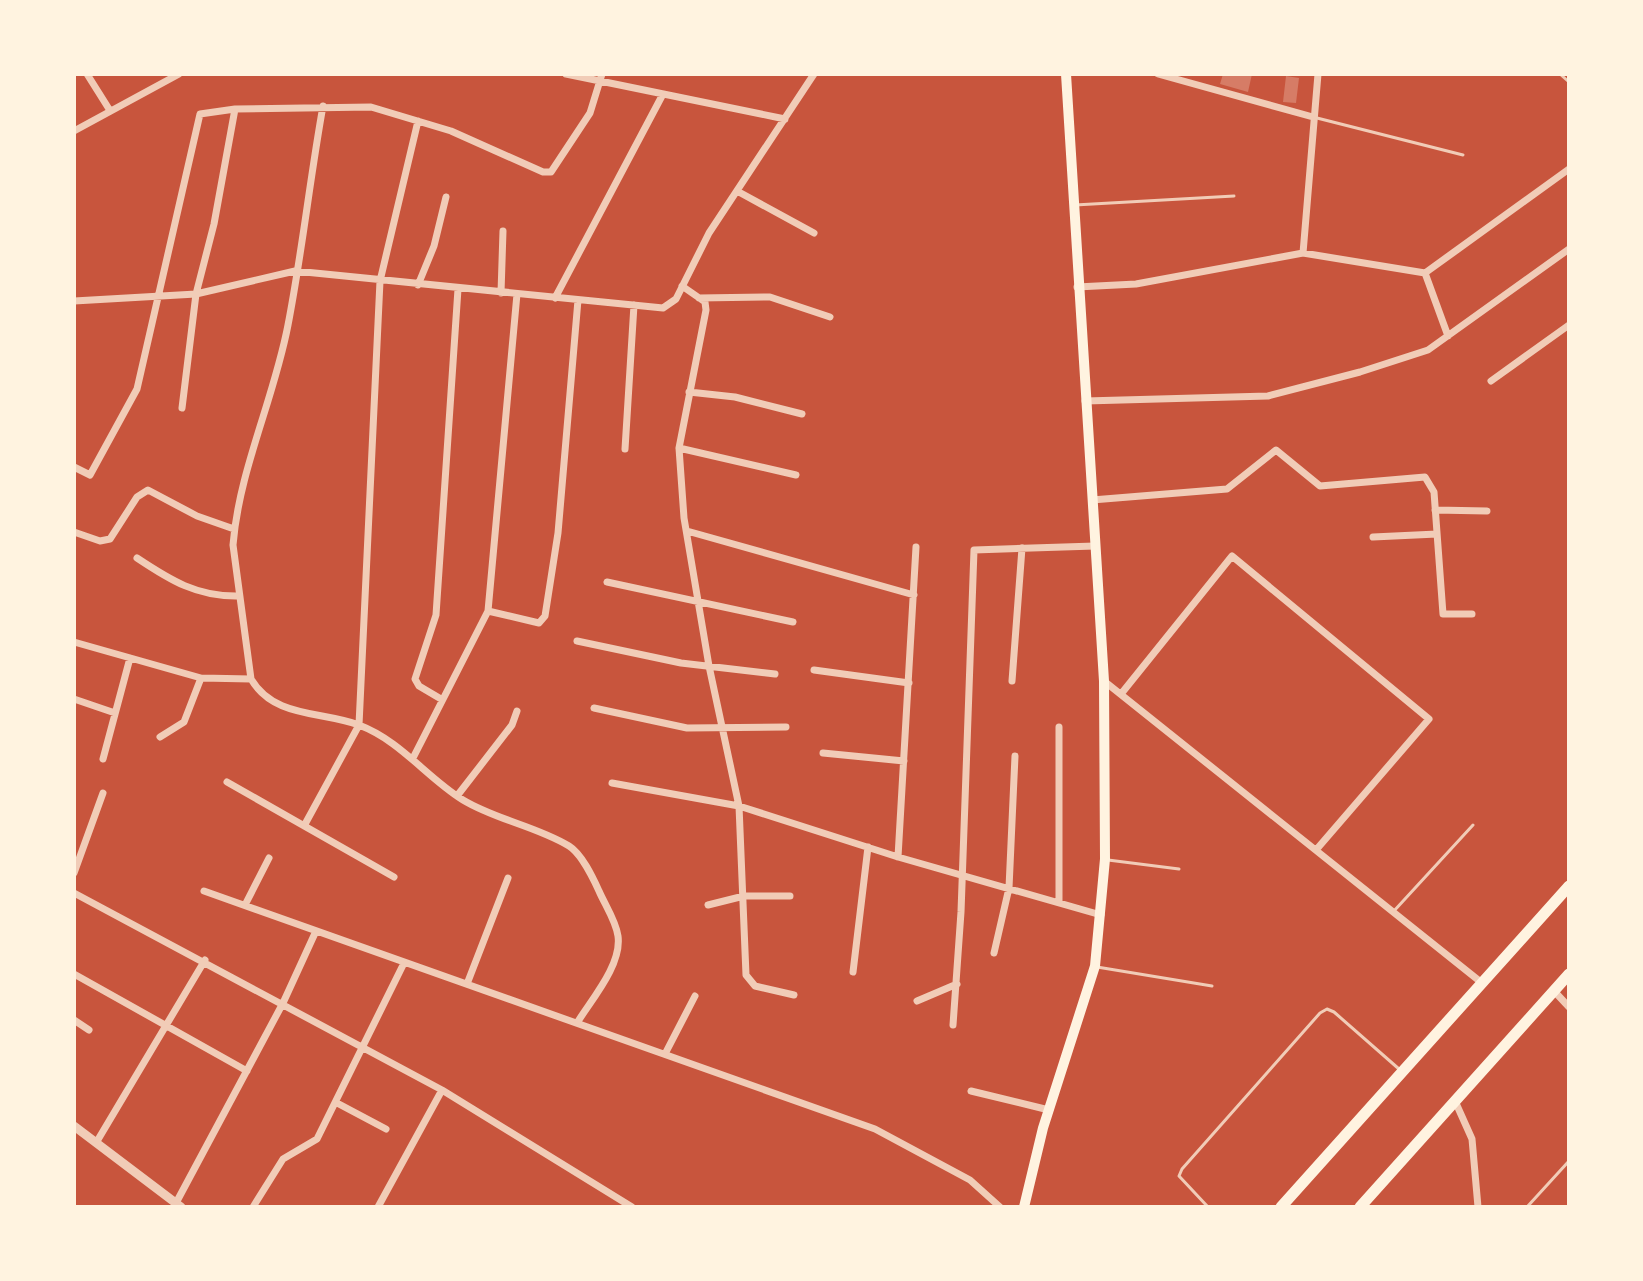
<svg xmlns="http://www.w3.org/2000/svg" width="1643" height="1281" font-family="Helvetica,sans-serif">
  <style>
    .building { fill: #d67c66 }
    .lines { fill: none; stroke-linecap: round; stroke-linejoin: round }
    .service { stroke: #f1ccb7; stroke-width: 3 }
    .minor { stroke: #f1ccb7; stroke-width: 7 }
    .tertiary { stroke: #f1ccb7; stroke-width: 9 }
    .secondary { stroke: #fff3e0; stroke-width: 10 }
    .primary { stroke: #fff3e0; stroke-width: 11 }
  </style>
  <rect width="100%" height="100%" fill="#c8553d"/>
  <path class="building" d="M1223 74H1252L1248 92 1220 84Z
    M1286 76 1299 78 1296 103 1283 102Z"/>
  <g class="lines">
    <path class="service" d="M1560 74 1569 82
      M1317 118 1463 155
      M1075 205 1234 196
      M1108 860 1179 869
      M1393 912 1473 825
      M1097 967 1212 986
      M1208 1207 1179 1176 1182 1169 1320 1013 1327 1009 1334 1012 1399 1069
      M1527 1207 1569 1161"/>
    <path class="minor" d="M87 74 109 109
      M566 74 785 119
      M1158 74 1313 117
      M323 106C310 178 302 253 288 325 274 399 239 470 233 545L251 679C274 718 321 711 359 725 401 741 426 777 463 800 496 820 536 826 569 846 582 854 593 878 599 891 605 905 616 921 618 936 622 965 591 1000 577 1023
      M74 131 179 74
      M737 191 814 233
      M1303 253 1318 74
      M1425 273 1448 336
      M418 285 434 246 446 197
      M682 286 705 302 706 310 679 448 684 518 709 666 739 806 746 975 755 986 794 995
      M1077 287 1136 284 1303 253 1425 273 1569 169
      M501 293 503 231
      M555 298 663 94
      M699 298 770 297 830 317
      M74 301 196 294 295 271 663 308 676 299 709 233 814 74
      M1491 381 1569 325
      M689 392 735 397 802 414
      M1085 401 1268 396 1360 372 1428 350 1569 249
      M182 408 196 294 214 224 235 109
      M679 448 796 475
      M625 449 634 305
      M74 467 90 475 137 389 200 114 235 109 371 107 451 131 543 172H551L590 113 602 74
      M1092 500 1227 489 1276 450 1320 486 1425 477 1434 492 1443 614H1472
      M1435 510 1487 511
      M687 531 914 595
      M74 532 100 541 110 539 137 497 148 490 197 516 234 529
      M1373 537 1437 534
      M137 558C170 580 197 597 239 596
      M607 582 793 622
      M488 611 539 623 545 616 558 533 578 300
      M577 641 681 663 775 674
      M74 642 201 678 251 679
      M814 670 909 683
      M1012 681 1022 548
      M1104 681 1482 983
      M1121 694 1232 556 1429 719 1316 850
      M74 699 115 713
      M441 699 419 686 415 679 436 615 458 289
      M594 708 687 728 786 727
      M1059 727V902
      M160 737 184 722 201 678
      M823 753 904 761
      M413 758 488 611 517 294
      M103 759 130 658
      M227 782 394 877
      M612 783 739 806 898 857 1101 915
      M457 796 512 725 517 711
      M304 826 359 725 380 281 418 121
      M898 857 916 547
      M74 873 103 793
      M204 891 875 1129 970 1180 1000 1207
      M74 893 442 1090 632 1207
      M245 905 269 858
      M708 905 744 896H790
      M994 953 1009 888 1015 756
      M853 972 868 847
      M74 974 247 1071
      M467 984 508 878
      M1554 991 1569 1007
      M917 1001 957 984
      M74 1020 89 1030
      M953 1025 961 912 974 550 1095 546
      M665 1054 695 996
      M971 1091 1049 1110
      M1455 1101 1472 1139 1478 1207
      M337 1103 386 1129
      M96 1143 205 960
      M176 1203 283 1003 316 931
      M253 1207 283 1159 317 1139 404 963
      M378 1207 442 1090"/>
    <path class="tertiary" d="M74 1126 181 1207"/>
    <path class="secondary" d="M1024 1207 1043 1128 1095 966 1105 859 1104 681 1066 74"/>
    <path class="primary" d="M1281 1207 1569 886
      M1360 1207 1569 974"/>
  </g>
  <rect width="1643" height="1281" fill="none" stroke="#fff3e0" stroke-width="152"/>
</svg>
